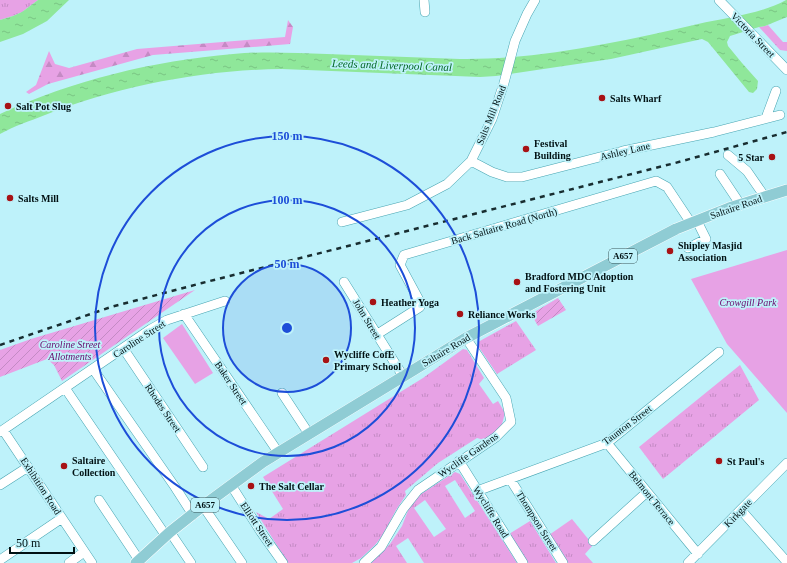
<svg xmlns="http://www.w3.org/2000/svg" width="787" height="563" font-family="'Times New Roman',serif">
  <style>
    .grass { fill: url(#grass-tufts); fill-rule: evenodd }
    .forest { fill: url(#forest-firs) }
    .park { fill: #e7a2e5 }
    .garden { fill: url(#garden-furrows) }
    .water { fill: url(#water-ripples) }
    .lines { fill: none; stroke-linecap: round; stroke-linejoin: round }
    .minor-casing { stroke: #47a5b2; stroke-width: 10 }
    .major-casing { stroke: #fff; stroke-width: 12 }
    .minor { stroke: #fff; stroke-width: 9 }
    .major { stroke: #8fccd4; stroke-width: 11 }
    .rail { stroke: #182d30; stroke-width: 2.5; stroke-dasharray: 5 5; stroke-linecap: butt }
    .ring { fill: none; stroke: #1d4ed8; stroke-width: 2 }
    .poi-dot { fill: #a71215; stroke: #bef2fa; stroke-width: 1.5 }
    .labels { text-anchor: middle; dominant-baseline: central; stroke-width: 3.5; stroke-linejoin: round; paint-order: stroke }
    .shield { fill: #bef2fa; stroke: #395458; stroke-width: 1 }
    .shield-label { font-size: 9px; font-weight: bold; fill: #001113 }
    .street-label { font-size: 10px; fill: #001113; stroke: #bef2fa }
    .poi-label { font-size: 10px; font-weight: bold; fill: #001113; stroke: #bef2fa; text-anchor: start }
    .park-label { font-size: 10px; font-style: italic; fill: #69076b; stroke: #bef2fa }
    .water-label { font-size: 11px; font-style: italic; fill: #056925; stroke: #bef2fa }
    .centre { fill: #1d4ed8; stroke: #bef2fa; stroke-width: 2 }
    .ring-label { font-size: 12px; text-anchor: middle; font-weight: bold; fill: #1d4ed8; stroke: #bef2fa; stroke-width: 3.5; stroke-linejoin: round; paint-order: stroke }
  </style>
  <defs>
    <pattern id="grass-tufts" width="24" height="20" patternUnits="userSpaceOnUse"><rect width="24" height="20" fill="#e7a2e5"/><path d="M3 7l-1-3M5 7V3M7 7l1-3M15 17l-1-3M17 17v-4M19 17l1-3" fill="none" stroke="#c48ac4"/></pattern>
    <pattern id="forest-firs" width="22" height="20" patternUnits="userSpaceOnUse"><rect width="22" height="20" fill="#e7a2e5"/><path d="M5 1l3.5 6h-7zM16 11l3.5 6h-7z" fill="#c48ac4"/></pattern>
    <pattern id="garden-furrows" width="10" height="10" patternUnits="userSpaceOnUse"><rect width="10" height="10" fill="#e7a2e5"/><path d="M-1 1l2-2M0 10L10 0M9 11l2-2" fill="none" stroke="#c48ac4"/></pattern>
    <pattern id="water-ripples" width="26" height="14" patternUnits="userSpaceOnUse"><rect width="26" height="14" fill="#8fe79a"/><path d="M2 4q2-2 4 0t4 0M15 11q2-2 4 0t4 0" fill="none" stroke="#7ac584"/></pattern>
  </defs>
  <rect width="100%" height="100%" fill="#bef2fa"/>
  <path class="grass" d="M0 0H38L22 12 13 16 0 20Z
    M768 25 783 42H787V51L780 50 759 27 765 26Z
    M516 321 536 350 497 374 478 346V342Z
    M463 349 467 350 484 378 479 384 493 404 498 401 505 413 501 428 484 440 477 438 438 463 405 491 406 495 396 510 383 535 375 545 361 558 352 563H288L256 512 269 519 283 509 263 477 423 378Z
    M740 365 759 400 663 479 639 447Z
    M455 472 460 474 517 563H424L408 538 396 546 407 563H371L390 544 402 526 409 508 418 496ZM455 480 475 511 465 518 445 486ZM425 500 446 529 434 537 414 508Z
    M572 519 593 545 585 554 593 563H567L549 535Z
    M530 521 556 563H528L509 534Z"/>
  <path class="forest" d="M288 20 293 27 290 44 153 55 48 84 29 94 26 92 36 85 49 51 55 64 69 68 137 49 285 37Z"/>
  <path class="park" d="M787 250V413L727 344 691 279Z
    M182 324 213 373 195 384 163 338Z"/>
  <path class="garden" d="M195 290 62 381 54 365 47 359 0 377V350L31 339Z
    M558 298 566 310 538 326 531 314Z"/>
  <path class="water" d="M38 0H69L47 21 23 34 0 42V20L13 16 22 12Z
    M786 0H787V17L765 26 759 27 730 36 727 42 728 46 742 63 758 81 757 89 753 93 749 92 708 42 702 39 611 59 496 76 480 77 282 69C204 70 118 86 45 115 30 121 14 126 0 134V114C73 80 153 61 233 54 264 51 295 53 327 54 371 56 415 57 460 59 540 60 619 42 698 24 725 18 761 14 786 0Z"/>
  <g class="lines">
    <g class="minor-casing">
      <path id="minor" d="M424 0 425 12
        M719 0 787 70
        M766 118 776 91
        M728 155 747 171 765 197
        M471 161 492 172 507 177H522L623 151 714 132 780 115
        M720 174 740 204
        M342 222 407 205 447 184 471 161 492 119 504 83 515 41 527 14 535 0
        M688 248 706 239 697 221
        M344 282 403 376
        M184 314 278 452
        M376 335 420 307V302L400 265 404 255 656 181 667 187 691 223
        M123 348 203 467
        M93 369 175 487 193 515
        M65 388 166 536
        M282 393 309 434
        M3 430 92 563
        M0 432 151 329 167 320 225 301
        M607 443 698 554
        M459 461 523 563
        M510 479 563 563
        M0 485 28 467
        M231 485 261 532 283 563
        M477 491 607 443 719 352
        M99 500 139 560
        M203 506 242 563
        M741 510 787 562
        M170 532 191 563
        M593 541 647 492
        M0 560 62 518
        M69 563 84 552
        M364 563 381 547 403 509 418 490 496 437 511 422 506 398 466 338
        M688 563 787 463"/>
    </g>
    <g class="major-casing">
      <path id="major" d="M136 563 170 532 203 506 263 462 466 338 676 229 729 208 787 190"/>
    </g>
    <use href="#minor" class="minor"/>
    <use href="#major" class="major"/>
    <path class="rail" d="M0 345 111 307 202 283 675 163 787 132"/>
  </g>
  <circle cx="287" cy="328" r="64" fill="#1d4ed8" fill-opacity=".12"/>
  <g class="ring">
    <circle cx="287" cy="328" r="64"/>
    <circle cx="287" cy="328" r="128"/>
    <circle cx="287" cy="328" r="192"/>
  </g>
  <g class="poi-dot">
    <circle cx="602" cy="98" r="4"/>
    <circle cx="8" cy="106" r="4"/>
    <circle cx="526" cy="149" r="4"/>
    <circle cx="772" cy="157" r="4"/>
    <circle cx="10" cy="198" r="4"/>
    <circle cx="670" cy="251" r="4"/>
    <circle cx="517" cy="282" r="4"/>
    <circle cx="373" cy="302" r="4"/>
    <circle cx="460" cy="314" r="4"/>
    <circle cx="326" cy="360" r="4"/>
    <circle cx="719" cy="461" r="4"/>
    <circle cx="64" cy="466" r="4"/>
    <circle cx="251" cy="486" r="4"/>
  </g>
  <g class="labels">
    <g class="shield">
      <rect x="609" y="249" width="28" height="14" rx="3"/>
      <rect x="191" y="498" width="28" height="14" rx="3"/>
    </g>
    <g class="shield-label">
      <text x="623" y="256">A657</text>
      <text x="205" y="505">A657</text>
    </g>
    <g class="street-label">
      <text transform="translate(753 35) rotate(46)">Victoria Street</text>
      <text transform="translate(491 115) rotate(-68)">Salts Mill Road</text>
      <text transform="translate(625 151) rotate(-13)">Ashley Lane</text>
      <text transform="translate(736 207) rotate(-19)">Saltaire Road</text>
      <text transform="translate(504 226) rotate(-16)">Back Saltaire Road (North)</text>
      <text transform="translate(367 319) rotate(59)">John Street</text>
      <text transform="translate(139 339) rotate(-33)">Caroline Street</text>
      <text transform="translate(446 350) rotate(-31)">Saltaire Road</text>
      <text transform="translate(231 383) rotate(56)">Baker Street</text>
      <text transform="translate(163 408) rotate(56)">Rhodes Street</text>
      <text transform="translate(627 425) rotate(-37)">Taunton Street</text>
      <text transform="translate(468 455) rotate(-35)">Wycliffe Gardens</text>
      <text transform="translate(41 486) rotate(57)">Exhibition Road</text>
      <text transform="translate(652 498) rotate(51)">Belmont Terrace</text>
      <text transform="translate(491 512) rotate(58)">Wycliffe Road</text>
      <text transform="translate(738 513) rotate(-46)">Kirkgate</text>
      <text transform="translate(537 521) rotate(58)">Thompson Street</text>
      <text transform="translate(257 524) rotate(56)">Elliott Street</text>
    </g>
    <g class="poi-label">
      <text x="610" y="98">Salts Wharf</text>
      <text x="16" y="106">Salt Pot Slug</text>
      <text x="534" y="143">Festival<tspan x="534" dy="12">Building</tspan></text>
      <text x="764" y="157" text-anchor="end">5 Star</text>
      <text x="18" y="198">Salts Mill</text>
      <text x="678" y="245">Shipley Masjid<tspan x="678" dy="12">Association</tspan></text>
      <text x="525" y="276">Bradford MDC Adoption<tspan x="525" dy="12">and Fostering Unit</tspan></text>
      <text x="381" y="302">Heather Yoga</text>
      <text x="468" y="314">Reliance Works</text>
      <text x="334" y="354">Wycliffe CofE<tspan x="334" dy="12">Primary School</tspan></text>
      <text x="72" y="460">Saltaire<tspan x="72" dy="12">Collection</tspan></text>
      <text x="727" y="461">St Paul's</text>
      <text x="259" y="486">The Salt Cellar</text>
    </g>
    <g class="park-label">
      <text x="748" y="302">Crowgill Park</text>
      <text x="70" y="344">Caroline Street<tspan x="70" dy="12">Allotments</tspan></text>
    </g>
    <g class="water-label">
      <text transform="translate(392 65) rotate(2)">Leeds and Liverpool Canal</text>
    </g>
  </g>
  <circle cx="287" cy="328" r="6" class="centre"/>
  <g class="ring-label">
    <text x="287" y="140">150 m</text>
    <text x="287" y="204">100 m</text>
    <text x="287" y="268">50 m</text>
  </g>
  <path d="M10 547v6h64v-6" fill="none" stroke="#001113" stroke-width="2"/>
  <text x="16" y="547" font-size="12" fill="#001113" stroke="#bef2fa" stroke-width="3" paint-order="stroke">50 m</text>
</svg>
